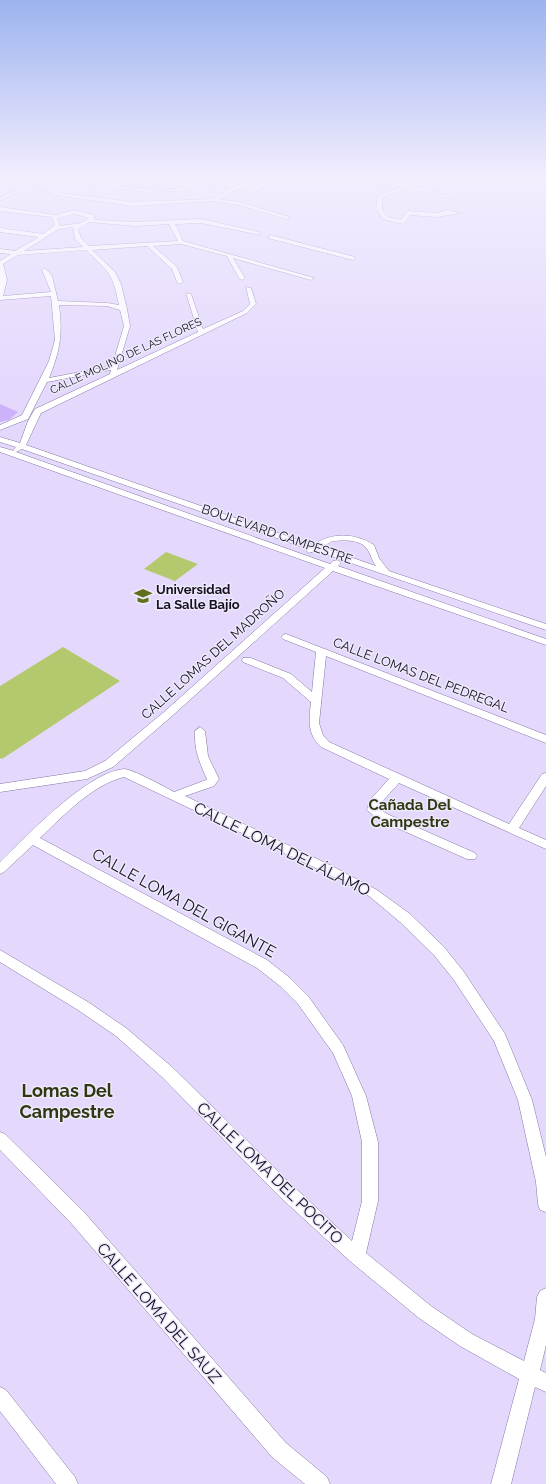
<svg xmlns="http://www.w3.org/2000/svg" width="546" height="1484" font-family="Raleway,sans-serif">
  <style>
    .green { fill: #b4c96d }
    .water { fill: #cbb2fa }
    .lines { fill: none; stroke-linecap: round; stroke-linejoin: round }
    .minor-casing { stroke: #8577a2; stroke-width: 1 }
    .minor { fill: #fff; fill-rule: evenodd }
    .labels { text-anchor: middle; dominant-baseline: central; stroke-width: 3; stroke-linejoin: round; paint-order: stroke }
    .far-street-label { font-size: 11px; fill: #161121; stroke: #eee8fb }
    .street-label { font-size: 13px; fill: #161121; stroke: #eee8fb }
    .poi-label { font-size: 13px; font-weight: bold; fill: #161121; stroke: #eee8fb; text-anchor: start }
    .quarter-label { font-size: 15px; font-weight: bold; fill: #303811; stroke: #eee8fb }
    .near-street-label { font-size: 16px; fill: #161121; stroke: #eee8fb }
    .near-quarter-label { font-size: 18px; font-weight: bold; fill: #303811; stroke: #eee8fb }
  </style>
  <rect width="100%" height="100%" fill="#e4d8fd"/>
  <path class="green" d="M166 552 198 564 175 581 144 569Z
    M63 647 120 681 2 759 0 758V686Z"/>
  <path class="water" d="M0 404 18 412 9 420 0 422Z"/>
  <g class="lines">
    <g class="minor-casing">
      <path id="minor" d="M42 177H47L0 201V198Z
        M85 177 87 178 84 181 112 185 128 177H133L118 186C138 189 160 192 180 188 190 186 204 176 212 177L208 180 239 185 250 177H254L244 186 255 187 266 181 270 182 253 193 249 192 251 190 240 188 218 199 239 202 290 217 287 219 239 205 213 201 133 206 35 192 37 191 53 193ZM80 183 146 192 181 191 204 183 234 187 212 199 133 202 59 193Z
        M287 177 386 182 411 186 472 202 470 203 408 188 382 197V209L387 217 401 220 408 211 437 213 447 210 460 213 437 217 410 215 403 224 383 219 376 209 378 195 403 187 386 184 299 181Z
        M0 207 56 215 74 210 94 215V220L135 222 201 219 259 232 261 235 201 223 175 224 183 241 314 278 311 280 233 258 245 278 242 280 239 278 227 256 181 244 153 246 177 267 183 282 180 284 177 282 172 269 147 246 92 250 115 272 121 284 127 309 130 326 117 370 198 332 186 293 191 294 203 329 243 311 250 304 246 287 251 288 256 304 247 313 41 413 26 445 313 545C332 532 355 533 374 545L379 558 389 571 546 624V630L316 551 308 553 307 551 308 549 22 449 16 452 330 564 333 561H339L341 563 338 566 546 639V645L333 571 172 716 113 767 87 779 0 792V784L85 771 105 761 164 712 325 568 0 452V447L14 451 13 450 16 447 0 442V437L20 443 28 421 35 409 110 374 111 370 47 382 28 419 0 430V425L22 415 49 361 55 340 51 296 0 300V261L11 254 0 253V249L15 251 39 237 0 232V228L43 234 55 225 52 217 0 211ZM74 214 89 218 81 223 60 226 57 218ZM89 222 135 226 169 224 178 241 89 246 81 238 78 229ZM73 227 75 239 83 247 24 251 59 229ZM86 250C109 272 113 274 119 305L107 303 58 301 52 276 45 268 42 270 51 292 3 296 7 280 3 264 18 255ZM59 305 107 306 120 310 124 326 112 366 49 378C60 351 63 334 59 305ZM333 541C343 540 361 539 367 549 371 554 372 561 376 566L321 547Z
        M270 235 355 257 356 258 353 260 268 238Z
        M286 634 546 735V743L326 656 319 723 323 735 329 742 509 824 542 774 546 773V786L519 828 546 840V849L399 783 379 805V808L387 814 475 853 477 856 475 859H467L379 820 367 810 369 801 389 779 321 747C307 734 309 720 311 702L283 678 243 662 242 660 243 658H251L291 674 312 692 316 652 283 639 281 637 283 635Z
        M200 727 205 731 208 756 219 779 214 786 185 796 332 866 377 890 410 914 444 947 464 972 505 1034 532 1100 546 1157V1212L540 1210 538 1204 536 1182 518 1100 494 1041 454 980 434 955 400 922 369 896 324 872 124 777C92 785 63 816 40 838L267 960 290 978 308 996 343 1045 366 1096 378 1142V1201L366 1253 431 1306 472 1334 524 1361 535 1319 537 1297 540 1291 546 1288V1345L540 1370 546 1373V1392L535 1387 511 1484H491L519 1379 460 1346 419 1318 351 1262 280 1197 162 1077 116 1036 78 1010 0 962V950L88 1002 126 1028 172 1067 292 1185 352 1241 362 1201V1142L352 1096 333 1053 298 1004 280 986 257 968 33 845 4 872 0 874V862C27 836 87 772 124 769 132 769 165 787 174 792L206 780 207 779C199 762 194 749 195 731Z
        M0 1132 5 1134 83 1211 286 1443 327 1477 330 1484H305L272 1457 71 1223 0 1150Z
        M0 1387 6 1390 75 1477 78 1484H56L0 1411Z"/>
    </g>
    <use href="#minor" class="minor"/>
  </g>
  <linearGradient id="sky" x2="0" y2="1"><stop stop-color="#9cb3ef"/><stop offset="0.46" stop-color="#f3edfe"/><stop offset="1" stop-color="#f3edfe" stop-opacity="0"/></linearGradient>
  <rect width="546" height="384" fill="url(#sky)"/>
  <defs>
    <g id="university-bare" transform="scale(1.38)"><path d="M0-5L7-2L0 1L-7-2ZM-4 1L0 2.5L4 1V4Q0 6-4 4Z" fill="#5f6f1b" stroke="#eee8fb" stroke-width="2.5" paint-order="stroke"/></g>
  </defs>
  <g fill-rule="evenodd">
    <use href="#university-bare" x="143" y="596"/>
  </g>
  <g class="labels">
    <g class="far-street-label">
      <text transform="translate(126 356) rotate(-25)">CALLE MOLINO DE LAS FLORES</text>
    </g>
    <g class="street-label">
      <text transform="translate(277 534) rotate(19)">BOULEVARD CAMPESTRE</text>
      <text transform="translate(213 654) rotate(-42)">CALLE LOMAS DEL MADROÑO</text>
      <text transform="translate(421 675) rotate(21)">CALLE LOMAS DEL PEDREGAL</text>
    </g>
    <g class="poi-label">
      <text x="156" y="589">Universidad<tspan x="156" dy="15">La Salle Bajío</tspan></text>
    </g>
    <g class="quarter-label">
      <text x="410" y="805">Cañada Del<tspan x="410" dy="17">Campestre</tspan></text>
    </g>
    <g class="near-street-label">
      <text transform="translate(282 849) rotate(26)">CALLE LOMA DEL ÁLAMO</text>
      <text transform="translate(184 903) rotate(29)">CALLE LOMA DEL GIGANTE</text>
      <text transform="translate(270 1173) rotate(44)">CALLE LOMA DEL POCITO</text>
      <text transform="translate(159 1313) rotate(49)">CALLE LOMA DEL SAUZ</text>
    </g>
    <g class="near-quarter-label">
      <text x="67" y="1090">Lomas Del<tspan x="67" dy="21">Campestre</tspan></text>
    </g>
  </g>
</svg>
